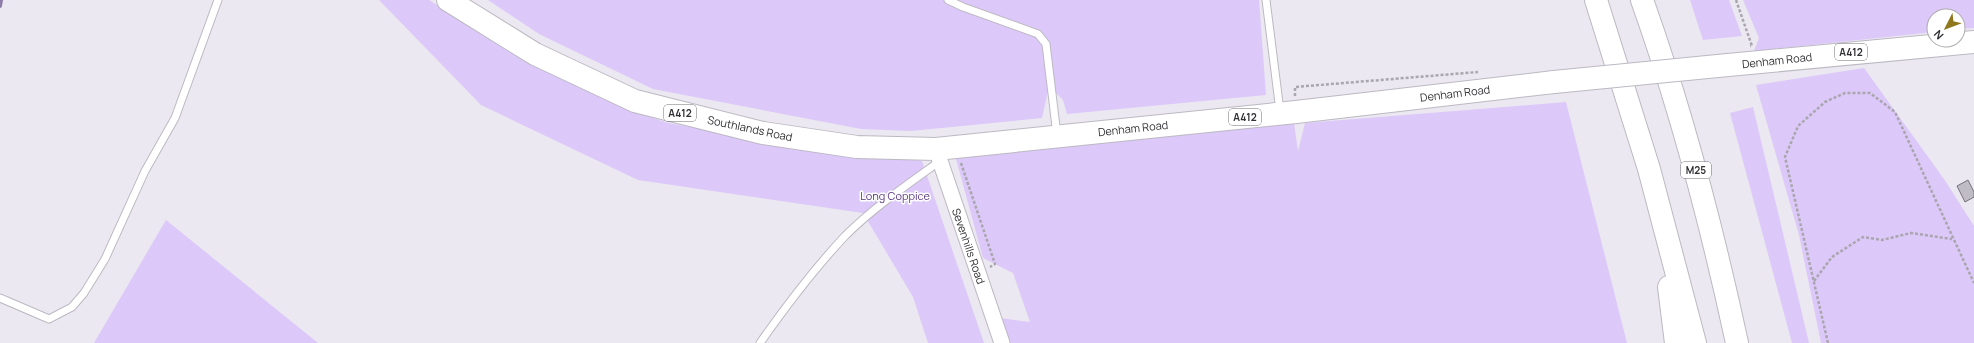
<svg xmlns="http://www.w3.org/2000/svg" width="1974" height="343" font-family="Manrope,sans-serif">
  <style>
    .green { fill: #dcc8f9 }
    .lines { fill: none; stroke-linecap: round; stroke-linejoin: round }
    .stream { stroke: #8d7ba8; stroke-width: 4 }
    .building { fill: #c0bcc5; stroke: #747179 }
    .lane-casing { stroke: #bcb9c2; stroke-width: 9 }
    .street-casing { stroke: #bcb9c2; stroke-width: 17 }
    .primary-casing { stroke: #bcb9c2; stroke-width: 24 }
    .highway-casing { stroke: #bcb9c2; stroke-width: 24 }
    .path { stroke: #a9a6ad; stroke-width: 2.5; stroke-dasharray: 3 2; stroke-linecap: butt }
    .lane { stroke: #fff; stroke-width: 7 }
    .street { stroke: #fff; stroke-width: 15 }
    .primary { stroke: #fff; stroke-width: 22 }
    .highway { stroke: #fff; stroke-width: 22 }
    .primary-bridge-casing { stroke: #bcb9c2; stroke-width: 24; stroke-linecap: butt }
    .primary-bridge { stroke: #fff; stroke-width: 22 }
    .labels { text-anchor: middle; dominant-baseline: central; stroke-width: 3; stroke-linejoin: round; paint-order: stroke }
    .shield { fill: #fff; stroke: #6f6d70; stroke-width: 1 }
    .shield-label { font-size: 10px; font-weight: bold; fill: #312f33 }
    .street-label { font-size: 11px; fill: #312f33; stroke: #fff }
    .park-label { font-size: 11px; fill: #55327c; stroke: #fff }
  </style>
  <rect width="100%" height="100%" fill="#ebe8f1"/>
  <path class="green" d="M379 0H429L516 54 624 108 668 123 775 142 922 161 984 343H928L913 297 863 213 638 180 481 105Z
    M488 0H1259L1266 95 1067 114 1063 100 1049 86 1042 118 911 131 861 129 653 89 539 34Z
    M1690 0H1729L1742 36 1703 40Z
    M1743 0H1974V28L1958 29V16H1934V32L1754 51 1759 38Z
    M1864 68 1944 179 1974 226V343H1821L1799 235 1756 85Z
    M1566 102 1627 343H1009L1000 318 1030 322 1013 273 983 258 955 155 1294 123 1298 151 1305 123Z
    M1753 107 1809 343H1792L1730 113Z
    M166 220 318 343H94Z"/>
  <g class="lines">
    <path class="stream" d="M0 6 1 0"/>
  </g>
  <path class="building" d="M1968 180 1974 192V197L1965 202 1957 186Z"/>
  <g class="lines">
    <g class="lane-casing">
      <path id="lane" d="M948 0 963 7 1038 34 1046 44 1057 135
        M1266 0 1280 111
        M0 298 49 319 72 307 84 293 105 259 145 171 175 118 218 0
        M760 343C786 306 814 269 845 236 873 208 908 184 940 161"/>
    </g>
    <g class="street-casing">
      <path id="street" d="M936 149 1002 343"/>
    </g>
    <g class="primary-casing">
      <path id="primary" d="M448 0 535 54 635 101 763 133 857 147 936 149 1296 112 1554 82
        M1728 65 1974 42"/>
    </g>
    <g class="highway-casing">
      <path id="highway" d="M1596 0 1649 169 1695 343
        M1642 0C1682 112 1712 227 1737 343
        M1669 287 1676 343"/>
    </g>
    <path class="path" d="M1736 0 1752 46H1750
      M1295 96V87L1478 72
      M961 163 995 264 990 267
      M1814 281 1832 257 1863 237 1882 240 1911 233 1952 239
      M1828 343 1785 157 1798 126 1825 102 1845 93H1870L1895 112 1974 283"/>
    <use href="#lane" class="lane"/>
    <use href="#street" class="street"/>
    <use href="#primary" class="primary"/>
    <use href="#highway" class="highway"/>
    <g class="primary-bridge-casing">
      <path id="primary-bridge" d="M1554 82 1728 65"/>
    </g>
    <use href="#primary-bridge" class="primary-bridge"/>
  </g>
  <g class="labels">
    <g class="shield">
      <rect x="1835" y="44" width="32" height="16" rx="3"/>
      <rect x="664" y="105" width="32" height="16" rx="3"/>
      <rect x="1229" y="109" width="32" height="16" rx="3"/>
      <rect x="1681" y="162" width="30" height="16" rx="3"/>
    </g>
    <g class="shield-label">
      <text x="1851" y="52">A412</text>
      <text x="680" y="113">A412</text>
      <text x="1245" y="117">A412</text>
      <text x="1696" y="170">M25</text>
    </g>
    <g class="street-label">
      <text transform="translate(1777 60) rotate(-6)">Denham Road</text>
      <text transform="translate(1455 93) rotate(-7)">Denham Road</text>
      <text transform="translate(750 128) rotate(12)">Southlands Road</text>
      <text transform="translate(1133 128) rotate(-6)">Denham Road</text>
      <text transform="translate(969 246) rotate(71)">Sevenhills Road</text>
    </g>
    <g class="park-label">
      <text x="895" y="195">Long Coppice</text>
    </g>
  </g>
  <g transform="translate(1946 28) rotate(228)"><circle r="19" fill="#ffffff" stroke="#adacad"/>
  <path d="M0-3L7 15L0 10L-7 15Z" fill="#8f771c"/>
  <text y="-6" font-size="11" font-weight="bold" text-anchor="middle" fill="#312f33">N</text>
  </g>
</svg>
